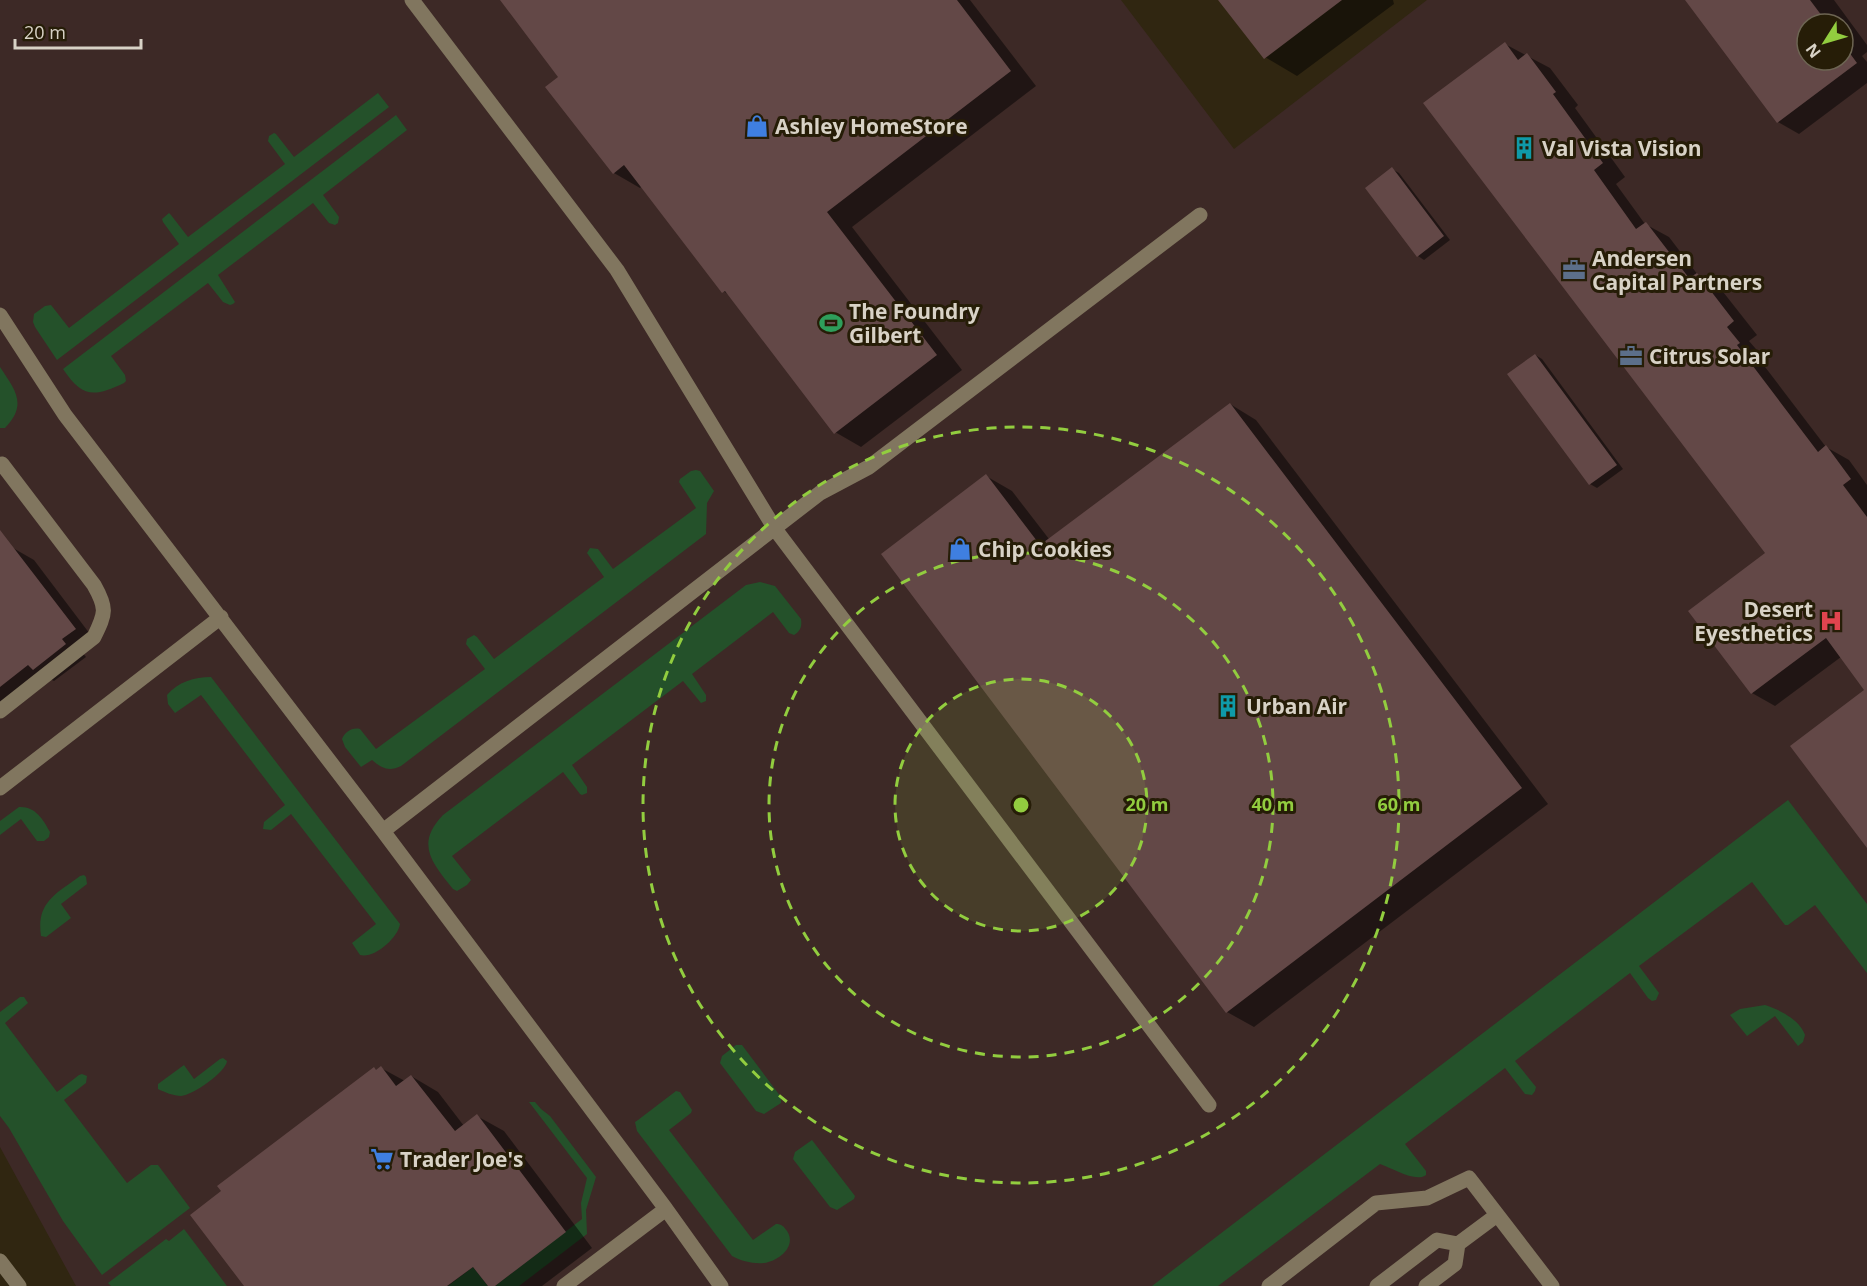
<svg xmlns="http://www.w3.org/2000/svg" width="1867" height="1286" font-family="'Open Sans',sans-serif">
  <style>
    .commercial { fill: #3d2926; fill-rule: evenodd }
    .green { fill: #24512a }
    .shadow { fill: #0007; fill-rule: evenodd }
    .building { fill: #634847 }
    .lines { fill: none; stroke-linecap: round; stroke-linejoin: round }
    .service { stroke: #81765f; stroke-width: 15 }
    .secondary { stroke: #81765f; stroke-width: 15 }
    .ring { fill: none; stroke: #92cd3f; stroke-width: 3; stroke-dasharray: 10 8 }
    .labels { text-anchor: middle; dominant-baseline: central; stroke-width: 6; stroke-linejoin: round; paint-order: stroke }
    .poi-label { font-size: 21px; font-weight: bold; fill: #d8d2c6; stroke: #261d07; text-anchor: start }
    .centre { fill: #92cd3f; stroke: #261d07; stroke-width: 3 }
    .ring-label { font-size: 18px; text-anchor: middle; font-weight: bold; fill: #92cd3f; stroke: #261d07; stroke-width: 6; stroke-linejoin: round; paint-order: stroke }
  </style>
  <rect width="100%" height="100%" fill="#302611"/>
  <path class="commercial" d="M0 0H1121L1234 149 1427 0H1867V1286H76L0 1147ZM1807 24H1843V60H1807Z"/>
  <path class="green" d="M378 93 389 107 57 360 35 327 33 322 34 314 45 306 51 305 69 328 179 244 163 222 162 219 169 213 171 215 188 237 285 164 268 141 269 136 274 133 276 134 294 157Z
    M396 115 407 130 323 195 339 217 338 223 335 225 329 223 313 203 218 275 235 302 233 304 230 305 223 302 208 283 111 356 125 375 126 381 124 383C93 398 82 397 63 369Z
    M0 367C15 390 28 404 5 428H0Z
    M696 470 700 471 714 491 707 503 706 534 401 766C389 772 381 768 372 760L361 767 345 747 342 739C345 732 352 727 360 729L376 749 485 669 466 644 467 639 474 635 477 637 494 659 604 577 587 553 590 548 598 549 613 569 696 508 679 482 680 479 691 471Z
    M760 582 775 586 801 619C802 626 801 631 794 635L789 633 773 612 692 674 706 695V701L701 703 683 681 572 765 587 787V793L582 795 580 794 563 772 452 856 471 880 467 885 457 891 453 889C432 863 415 844 443 815L746 585Z
    M211 677 400 924C398 938 374 959 360 955L352 943 376 924 291 814 271 830 263 829 264 822 285 805 201 695 175 713 168 704 167 695C178 682 194 677 211 677Z
    M1788 800 1867 904V973L1815 905 1788 925H1785L1752 882 1639 966 1659 993 1656 1000 1652 1001 1648 998 1630 973 1515 1061 1536 1087 1535 1091 1532 1095 1525 1094 1505 1068 1405 1144 1426 1171V1175C1416 1183 1392 1168 1380 1164L1218 1286H1152Z
    M19 807C35 806 43 819 50 832L49 837 44 841H37L21 819 0 835V821Z
    M84 875 86 877 87 884 61 904 71 918 46 937 41 936C36 902 56 894 80 876Z
    M20 997H24L28 1003 5 1023 57 1092 79 1075 82 1074 87 1076 86 1083 64 1100 127 1183 151 1165H158L190 1208 102 1275 63 1221 9 1128 0 1116V1012Z
    M1765 1005C1780 1010 1799 1019 1805 1035L1803 1042 1798 1046 1775 1016 1747 1036 1730 1015 1740 1009Z
    M736 1045H742L781 1097V1103L764 1114 756 1111 720 1063 722 1056Z
    M223 1058 227 1061C226 1072 193 1095 181 1096 174 1096 164 1092 158 1089V1084L184 1065 194 1079 220 1059Z
    M676 1091 680 1092 692 1110 691 1113 669 1130 753 1240 776 1224C782 1224 783 1226 787 1231 797 1246 779 1261 764 1263 753 1264 741 1261 732 1256L637 1131 635 1122 638 1120Z
    M529 1102H535L541 1109 550 1116 596 1177 586 1210 587 1234 519 1286H495L582 1219 581 1203 587 1178Z
    M812 1140 855 1196 854 1199 837 1210 830 1207 793 1159 795 1152Z
    M184 1229 227 1286H111L108 1283 166 1239 169 1241Z
    M473 1267 488 1286H448Z"/>
  <path class="shadow" d="M502 0H970L1036 86 852 227 962 370 861 447 835 432 731 296 723 291 642 186 640 188 614 173 561 77Z
    M1220 0H1393L1394 4 1297 76 1265 57Z
    M1687 0H1834L1867 45V52L1862 56 1867 62V83L1799 134 1778 122ZM1807 24H1843V60H1807Z
    M1505 44 1550 68 1578 105 1575 108 1625 177 1616 184 1645 224 1669 237 1698 275 1720 288 1757 335 1749 341 1762 356 1759 359 1826 447 1849 460 1867 485V842L1866 690 1841 657 1775 706 1752 693 1767 553Z
    M1392 169 1399 173 1450 240 1424 260 1418 256Z
    M1535 355 1542 359 1623 469 1597 488 1590 484Z
    M1230 404 1256 420 1548 804 1254 1027 1227 1012 986 476 1012 491 1049 539Z
    M13 548 34 560 96 642 82 652 86 657 54 681 48 678 0 714V558Z
    M381 1068 405 1081 411 1076 438 1092 464 1126 477 1116 504 1131 592 1248 542 1286H246L374 1069 377 1071Z"/>
  <path class="building" d="M500 0H957L1011 71 827 212 937 355 834 434 725 291 722 293 624 165 613 174 545 87 558 77Z
    M1218 0H1342L1264 59Z
    M1685 0H1810L1828 24H1807V60H1843V44L1857 63 1777 123Z
    M1505 42 1518 60 1527 53 1556 92 1553 94 1603 163 1594 170 1636 229 1646 222 1689 278 1697 273 1734 321 1727 327 1740 343 1737 345 1818 452 1826 445 1851 479 1843 485 1867 517V848L1790 746 1864 690 1826 638 1751 694 1688 611 1765 553 1423 103Z
    M1392 167 1444 236 1417 257 1365 188Z
    M1535 354 1617 465 1589 485 1507 374Z
    M1230 403 1522 788 1226 1013 881 554 986 474 1040 545Z
    M0 530 76 629 62 639 66 644 33 670 28 665 0 687Z
    M381 1066 396 1086 411 1075 455 1131 477 1114 566 1232 495 1286H488L473 1267 447 1286H244L190 1215 221 1191 217 1186 374 1067 376 1070Z"/>
  <g class="lines">
    <path class="service" d="M412 0 617 270 775 529 1209 1105
      M0 315 65 415 383 831 666 1209 721 1286
      M0 711 94 637C106 613 107 608 94 585L2 464
      M0 788 221 617
      M383 831 820 493 869 467 1200 215
      M564 1286 666 1209
      M1269 1286 1376 1203 1427 1198 1469 1178 1552 1286
      M1377 1286 1437 1240 1458 1244
      M1426 1286 1455 1264 1458 1244 1497 1215"/>
    <path class="secondary" d="M0 1261 19 1286"/>
  </g>
  <circle cx="1021" cy="805" r="126" fill="#92cd3f" fill-opacity=".12"/>
  <g class="ring">
    <circle cx="1021" cy="805" r="126"/>
    <circle cx="1021" cy="805" r="252"/>
    <circle cx="1021" cy="805" r="378"/>
  </g>
  <defs>
    <g id="shop-bare" transform="scale(1.8)"><path d="M-5-2.5h2.3a2.7 3.5 0 0 1 5.4 0H5L5.5 6h-11ZM-1.5-2.5h3a1.5 2.3 0 0 0-3 0Z" fill="#3f7fe0" stroke="#261d07" stroke-width="2.5" paint-order="stroke"/></g>
    <g id="building-bare" transform="scale(1.8)"><path d="M-4-6H4V6H1V3H-1V6H-4ZM-2.5-4.3h1.7v1.8h-1.7ZM.8-4.3h1.7v1.8H.8ZM-2.5-1h1.7V.8h-1.7ZM.8-1h1.7V.8H.8Z" fill="#0f9aa8" stroke="#261d07" stroke-width="2.5" paint-order="stroke"/></g>
    <g id="office-bare" transform="scale(1.8)"><path d="M-6-3h4V-5.5h4V-3h4V5H-6ZM-1-4.5V-3h2v-1.5ZM-6 0V1H6V0Z" fill="#5c6f8a" stroke="#261d07" stroke-width="2.5" paint-order="stroke"/></g>
    <g id="stadium-bare" transform="scale(1.8)"><path d="M0-5a6.5 5 0 1 0 0 10a6.5 5 0 1 0 0-10ZM-3.5-1.8h7v3.6h-7Z" fill="#2e9e5b" stroke="#261d07" stroke-width="2.5" paint-order="stroke"/></g>
    <g id="hospital-bare" transform="scale(1.8)"><path d="M-5-5h3v3.5h4V-5h3V5h-3V1.5h-4V5h-3Z" fill="#e0444e" stroke="#261d07" stroke-width="2.5" paint-order="stroke"/></g>
    <g id="supermarket-bare" transform="scale(1.8)"><path d="M-6-5.5h2.5l.6 2H6L4.5 2H-2.5L-4.4-4H-6ZM-1.5 3.2a1.3 1.3 0 1 0 .1 0ZM3 3.2a1.3 1.3 0 1 0 .1 0Z" fill="#3f7fe0" stroke="#261d07" stroke-width="2.5" paint-order="stroke"/></g>
  </defs>
  <g fill-rule="evenodd">
    <use href="#shop-bare" x="757" y="126"/>
    <use href="#building-bare" x="1524" y="148"/>
    <use href="#office-bare" x="1574" y="270"/>
    <use href="#stadium-bare" x="831" y="323"/>
    <use href="#office-bare" x="1631" y="356"/>
    <use href="#shop-bare" x="960" y="549"/>
    <use href="#hospital-bare" x="1831" y="621"/>
    <use href="#building-bare" x="1228" y="706"/>
    <use href="#supermarket-bare" x="382" y="1159"/>
  </g>
  <g class="labels">
    <g class="poi-label">
      <text x="775" y="126">Ashley HomeStore</text>
      <text x="1542" y="148">Val Vista Vision</text>
      <text x="1592" y="258">Andersen<tspan x="1592" dy="24">Capital Partners</tspan></text>
      <text x="849" y="311">The Foundry<tspan x="849" dy="24">Gilbert</tspan></text>
      <text x="1649" y="356">Citrus Solar</text>
      <text x="978" y="549">Chip Cookies</text>
      <text x="1813" y="609" text-anchor="end">Desert<tspan x="1813" dy="24">Eyesthetics</tspan></text>
      <text x="1246" y="706">Urban Air</text>
      <text x="400" y="1159">Trader Joe's</text>
    </g>
  </g>
  <circle cx="1021" cy="805" r="9" class="centre"/>
  <g class="ring-label">
    <text x="1147" y="811">20 m</text>
    <text x="1273" y="811">40 m</text>
    <text x="1399" y="811">60 m</text>
  </g>
  <g transform="translate(1825 42) rotate(233)"><circle r="28" fill="#261d07" stroke="#6d6553" stroke-width="1.5"/>
  <path d="M0-4.5L10 22L0 15L-10 22Z" fill="#92cd3f"/>
  <text y="-9" font-size="16" font-weight="bold" text-anchor="middle" fill="#d8d2c6">N</text>
  </g>
  <path d="M15 39v9h126v-9" fill="none" stroke="#d8d2c6" stroke-width="3"/>
  <text x="24" y="39" font-size="18" fill="#d8d2c6" stroke="#261d07" stroke-width="4.5" paint-order="stroke">20 m</text>
</svg>
